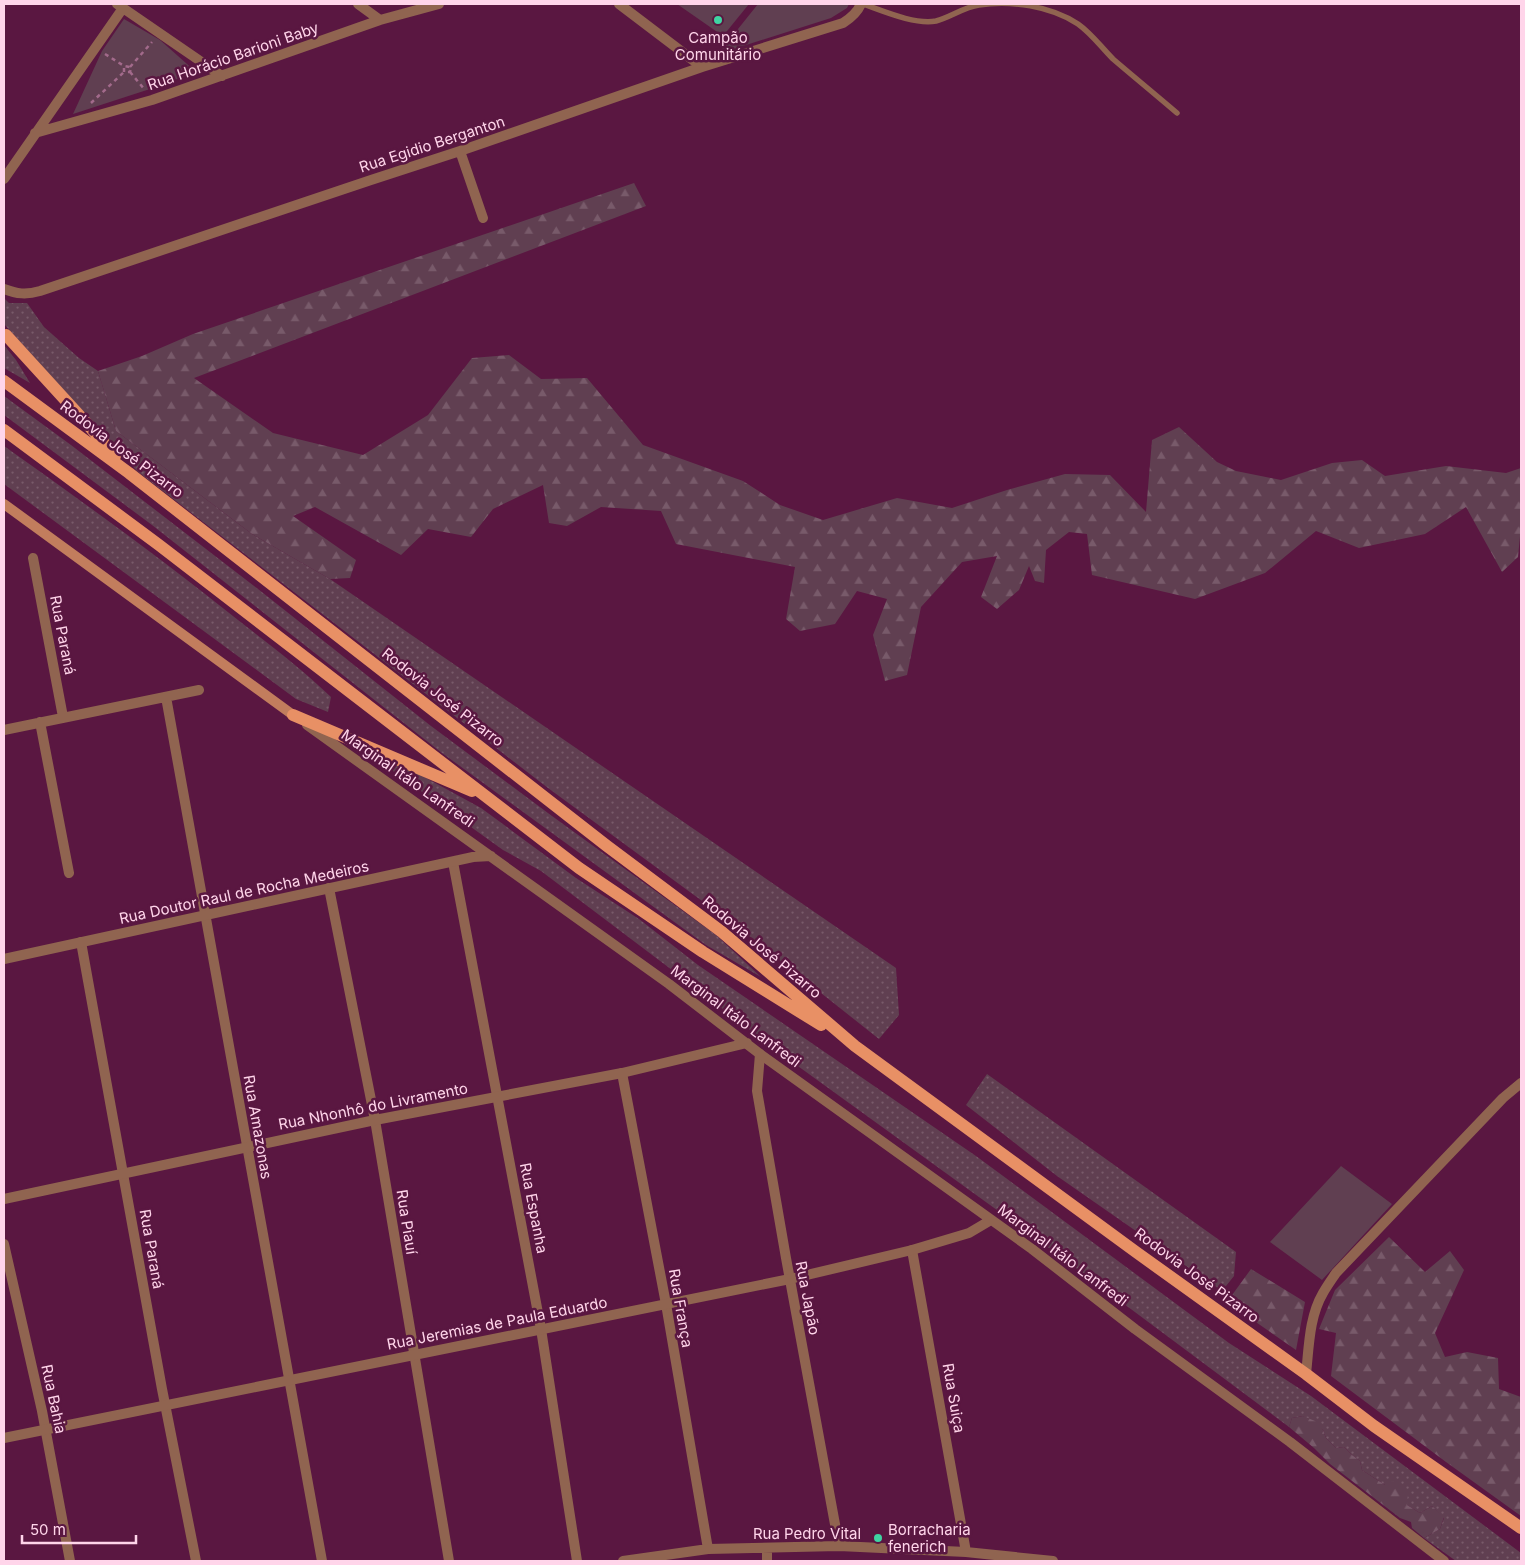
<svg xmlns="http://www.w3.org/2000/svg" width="1525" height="1565" font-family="Inter,sans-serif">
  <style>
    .grass { fill: url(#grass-dots) }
    .forest { fill: url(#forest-firs) }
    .green { fill: #603f51 }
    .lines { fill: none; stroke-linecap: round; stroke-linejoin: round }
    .path { stroke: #a26a8b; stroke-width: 2.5; stroke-dasharray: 4 4; stroke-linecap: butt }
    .service { stroke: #906450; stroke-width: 5.5 }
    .minor { stroke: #906450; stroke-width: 10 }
    .tertiary { stroke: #906450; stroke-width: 10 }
    .secondary { stroke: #c27d5d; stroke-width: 10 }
    .primary { stroke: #e89065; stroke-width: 12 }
    .poi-dot { fill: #3fd4a2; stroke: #5a1741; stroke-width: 2 }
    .labels { text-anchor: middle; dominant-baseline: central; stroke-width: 5; stroke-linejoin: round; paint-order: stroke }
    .poi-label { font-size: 15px; fill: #ffd5ea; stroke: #5a1741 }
    .street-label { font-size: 15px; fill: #ffd5ea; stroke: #5a1741 }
  </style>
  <defs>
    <pattern id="grass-dots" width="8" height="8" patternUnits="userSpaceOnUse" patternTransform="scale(1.25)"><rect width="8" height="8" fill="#603f51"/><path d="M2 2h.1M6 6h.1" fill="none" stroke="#785a6a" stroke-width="1.8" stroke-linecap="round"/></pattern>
    <pattern id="forest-firs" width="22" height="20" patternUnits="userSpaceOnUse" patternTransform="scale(1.25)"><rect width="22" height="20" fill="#603f51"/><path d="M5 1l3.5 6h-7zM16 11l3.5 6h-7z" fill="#785a6a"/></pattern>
  </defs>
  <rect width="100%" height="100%" fill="#5a1741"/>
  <path class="grass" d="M4 298 9 303H27L44 327 79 358 98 371 116 431 252 534 330 579 896 968 899 1015 879 1039 739 928 548 788 137 471 4 324Z
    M4 345 16 360 30 383 4 368Z
    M4 396 71 445 258 589 431 726 552 816 716 935 761 977 706 945 442 753 152 525 4 415Z
    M4 446C83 502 162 559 238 620 270 645 302 669 331 697L328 712 296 699 4 484Z
    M361 748 406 767 481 808 576 878 639 919 698 965 976 1156 1229 1343 1311 1396 1521 1553V1561H1456L1424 1538 1440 1529 1444 1518 1432 1506 1420 1513 1407 1505V1491L1385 1485 1362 1470 1360 1461 1352 1455 1344 1447 1336 1448 1326 1438 1323 1430 1303 1416 1292 1418 1289 1427 1041 1242 784 1056 676 973 541 871 503 850Z
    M987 1074 1236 1252 1234 1276 1222 1291 1057 1176 966 1105Z"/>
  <path class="forest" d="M634 183 646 206 194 378 273 433 363 455 428 415 472 358 509 355 541 379 587 378 643 445 743 481 780 505 823 520 897 498 952 508 1007 490 1065 474 1110 475 1146 512 1152 440 1179 427 1217 462 1236 471 1281 480 1332 463 1362 460 1385 476 1446 466 1506 473 1521 468V526L1518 557 1502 572 1466 507 1425 534 1359 548 1316 531 1265 573 1195 599 1092 575 1087 534 1069 532 1046 550 1044 583 1035 581 1029 566 1019 590 997 609 981 597 997 556 962 562 921 607 907 675 885 681 873 635 887 599 857 591 835 624 800 631 786 619 795 567 676 544 661 511 601 507 567 526 549 523 543 485 493 509 471 537 428 529 401 555 315 507 293 516 356 560 350 578 330 579 252 534 116 431 98 371 142 356 193 334Z
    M1389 1237 1425 1272 1450 1251 1464 1270 1435 1333 1445 1357 1467 1352 1498 1358 1499 1389 1521 1397V1516L1446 1462 1331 1376 1336 1333 1319 1329 1335 1290Z
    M1251 1269 1305 1302 1296 1350 1227 1302Z
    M1303 1416 1315 1421 1323 1430 1326 1438 1336 1448 1344 1447 1352 1455 1360 1461 1362 1470 1385 1485 1392 1481 1400 1483 1408 1491 1407 1505 1420 1513 1432 1506 1444 1517 1440 1529 1424 1538 1412 1528 1411 1522 1400 1518 1330 1464 1314 1448 1289 1427 1292 1418Z"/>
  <path class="green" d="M677 4H749L723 36Z
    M758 4H849L847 8 831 18 718 54Z
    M124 19 160 40 196 72 150 89 73 114 102 51Z
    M1341 1166 1392 1204 1322 1280 1270 1242Z"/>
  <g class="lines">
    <path class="path" d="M105 54 124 66 130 67 131 69 130 72H124V66
      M130 67 152 42
      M130 72 145 90
      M91 103 124 72"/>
    <path class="service" d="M863 4C883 11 915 25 936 21 951 17 964 7 979 5 1011 0 1051 6 1078 24 1092 34 1101 47 1113 59 1134 77 1156 95 1177 113"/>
    <path class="minor" d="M117 4 222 76
      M358 4 380 20
      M619 4 702 67
      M35 133 152 100 380 20 439 4
      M460 151 483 218
      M4 179 123 8
      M4 289C17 294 26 295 40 291L371 180 460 151 702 67 843 23C851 18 857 13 861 4
      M33 558 63 717
      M166 697 322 1561
      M40 722 69 873
      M4 730 199 690
      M453 862 541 1329 577 1561
      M329 888 375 1120 449 1561
      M81 942 162 1389 196 1561
      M760 1054 757 1091 786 1258 839 1546
      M622 1073 666 1304 708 1549
      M4 1244 42 1411 70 1561
      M912 1250 966 1552
      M1306 1374C1309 1347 1309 1317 1323 1293 1327 1286 1332 1279 1336 1273L1503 1098 1521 1083
      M767 1548V1561
      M623 1561 708 1549 839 1546 966 1552 1053 1561"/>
    <path class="tertiary" d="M307 725 669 984 760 1054 1032 1249 1135 1329 1290 1442 1444 1561
      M4 959 473 857 491 856
      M4 1199 375 1120 622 1073 747 1043
      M4 1438 790 1279 912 1250 969 1233 991 1220"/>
    <path class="secondary" d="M4 504 293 715"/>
    <path class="primary" d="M6 335 89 426 115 456
      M4 381 129 473 607 846 722 932 855 1046 1136 1252 1306 1374 1374 1426 1521 1528
      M4 430 159 545 579 868 703 952 821 1025
      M293 715 472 791"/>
  </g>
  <g class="poi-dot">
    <circle cx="718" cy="20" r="5"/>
    <circle cx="878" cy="1538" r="5"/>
  </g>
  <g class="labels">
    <g class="poi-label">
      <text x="718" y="37">Campão<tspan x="718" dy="17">Comunitário</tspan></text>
      <text x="888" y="1529" text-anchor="start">Borracharia<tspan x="888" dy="17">fenerich</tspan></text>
    </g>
    <g class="street-label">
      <text transform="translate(233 56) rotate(-19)">Rua Horácio Barioni Baby</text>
      <text transform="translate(432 144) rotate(-18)">Rua Egidio Berganton</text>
      <text transform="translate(122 449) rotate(37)">Rodovia José Pizarro</text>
      <text transform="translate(63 635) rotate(79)">Rua Paraná</text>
      <text transform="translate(443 697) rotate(38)">Rodovia José Pizarro</text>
      <text transform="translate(408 778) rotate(35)">Marginal Itálo Lanfredi</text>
      <text transform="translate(244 892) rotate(-12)">Rua Doutor Raul de Rocha Medeiros</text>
      <text transform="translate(762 947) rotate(40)">Rodovia José Pizarro</text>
      <text transform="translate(736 1016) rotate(37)">Marginal Itálo Lanfredi</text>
      <text transform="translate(373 1106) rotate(-11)">Rua Nhonhô do Livramento</text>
      <text transform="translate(258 1127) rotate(80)">Rua Amazonas</text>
      <text transform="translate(534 1208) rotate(79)">Rua Espanha</text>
      <text transform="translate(407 1222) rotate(81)">Rua Piauí</text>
      <text transform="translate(152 1249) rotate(80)">Rua Paraná</text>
      <text transform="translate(1063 1255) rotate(37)">Marginal Itálo Lanfredi</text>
      <text transform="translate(1197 1275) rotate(36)">Rodovia José Pizarro</text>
      <text transform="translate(808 1298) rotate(79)">Rua Japão</text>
      <text transform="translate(681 1308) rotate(80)">Rua França</text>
      <text transform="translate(497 1323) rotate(-11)">Rua Jeremias de Paula Eduardo</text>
      <text transform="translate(954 1398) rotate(80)">Rua Suiça</text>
      <text transform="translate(54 1399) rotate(78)">Rua Bahia</text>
      <text x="807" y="1533">Rua Pedro Vital</text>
    </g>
  </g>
  <rect width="1525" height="1565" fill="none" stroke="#ffd5ea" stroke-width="10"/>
  <path d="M22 1535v8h114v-8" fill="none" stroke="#ffd5ea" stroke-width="2.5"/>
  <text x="30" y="1535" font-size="15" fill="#ffd5ea" stroke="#5a1741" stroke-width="4" paint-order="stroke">50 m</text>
</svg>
